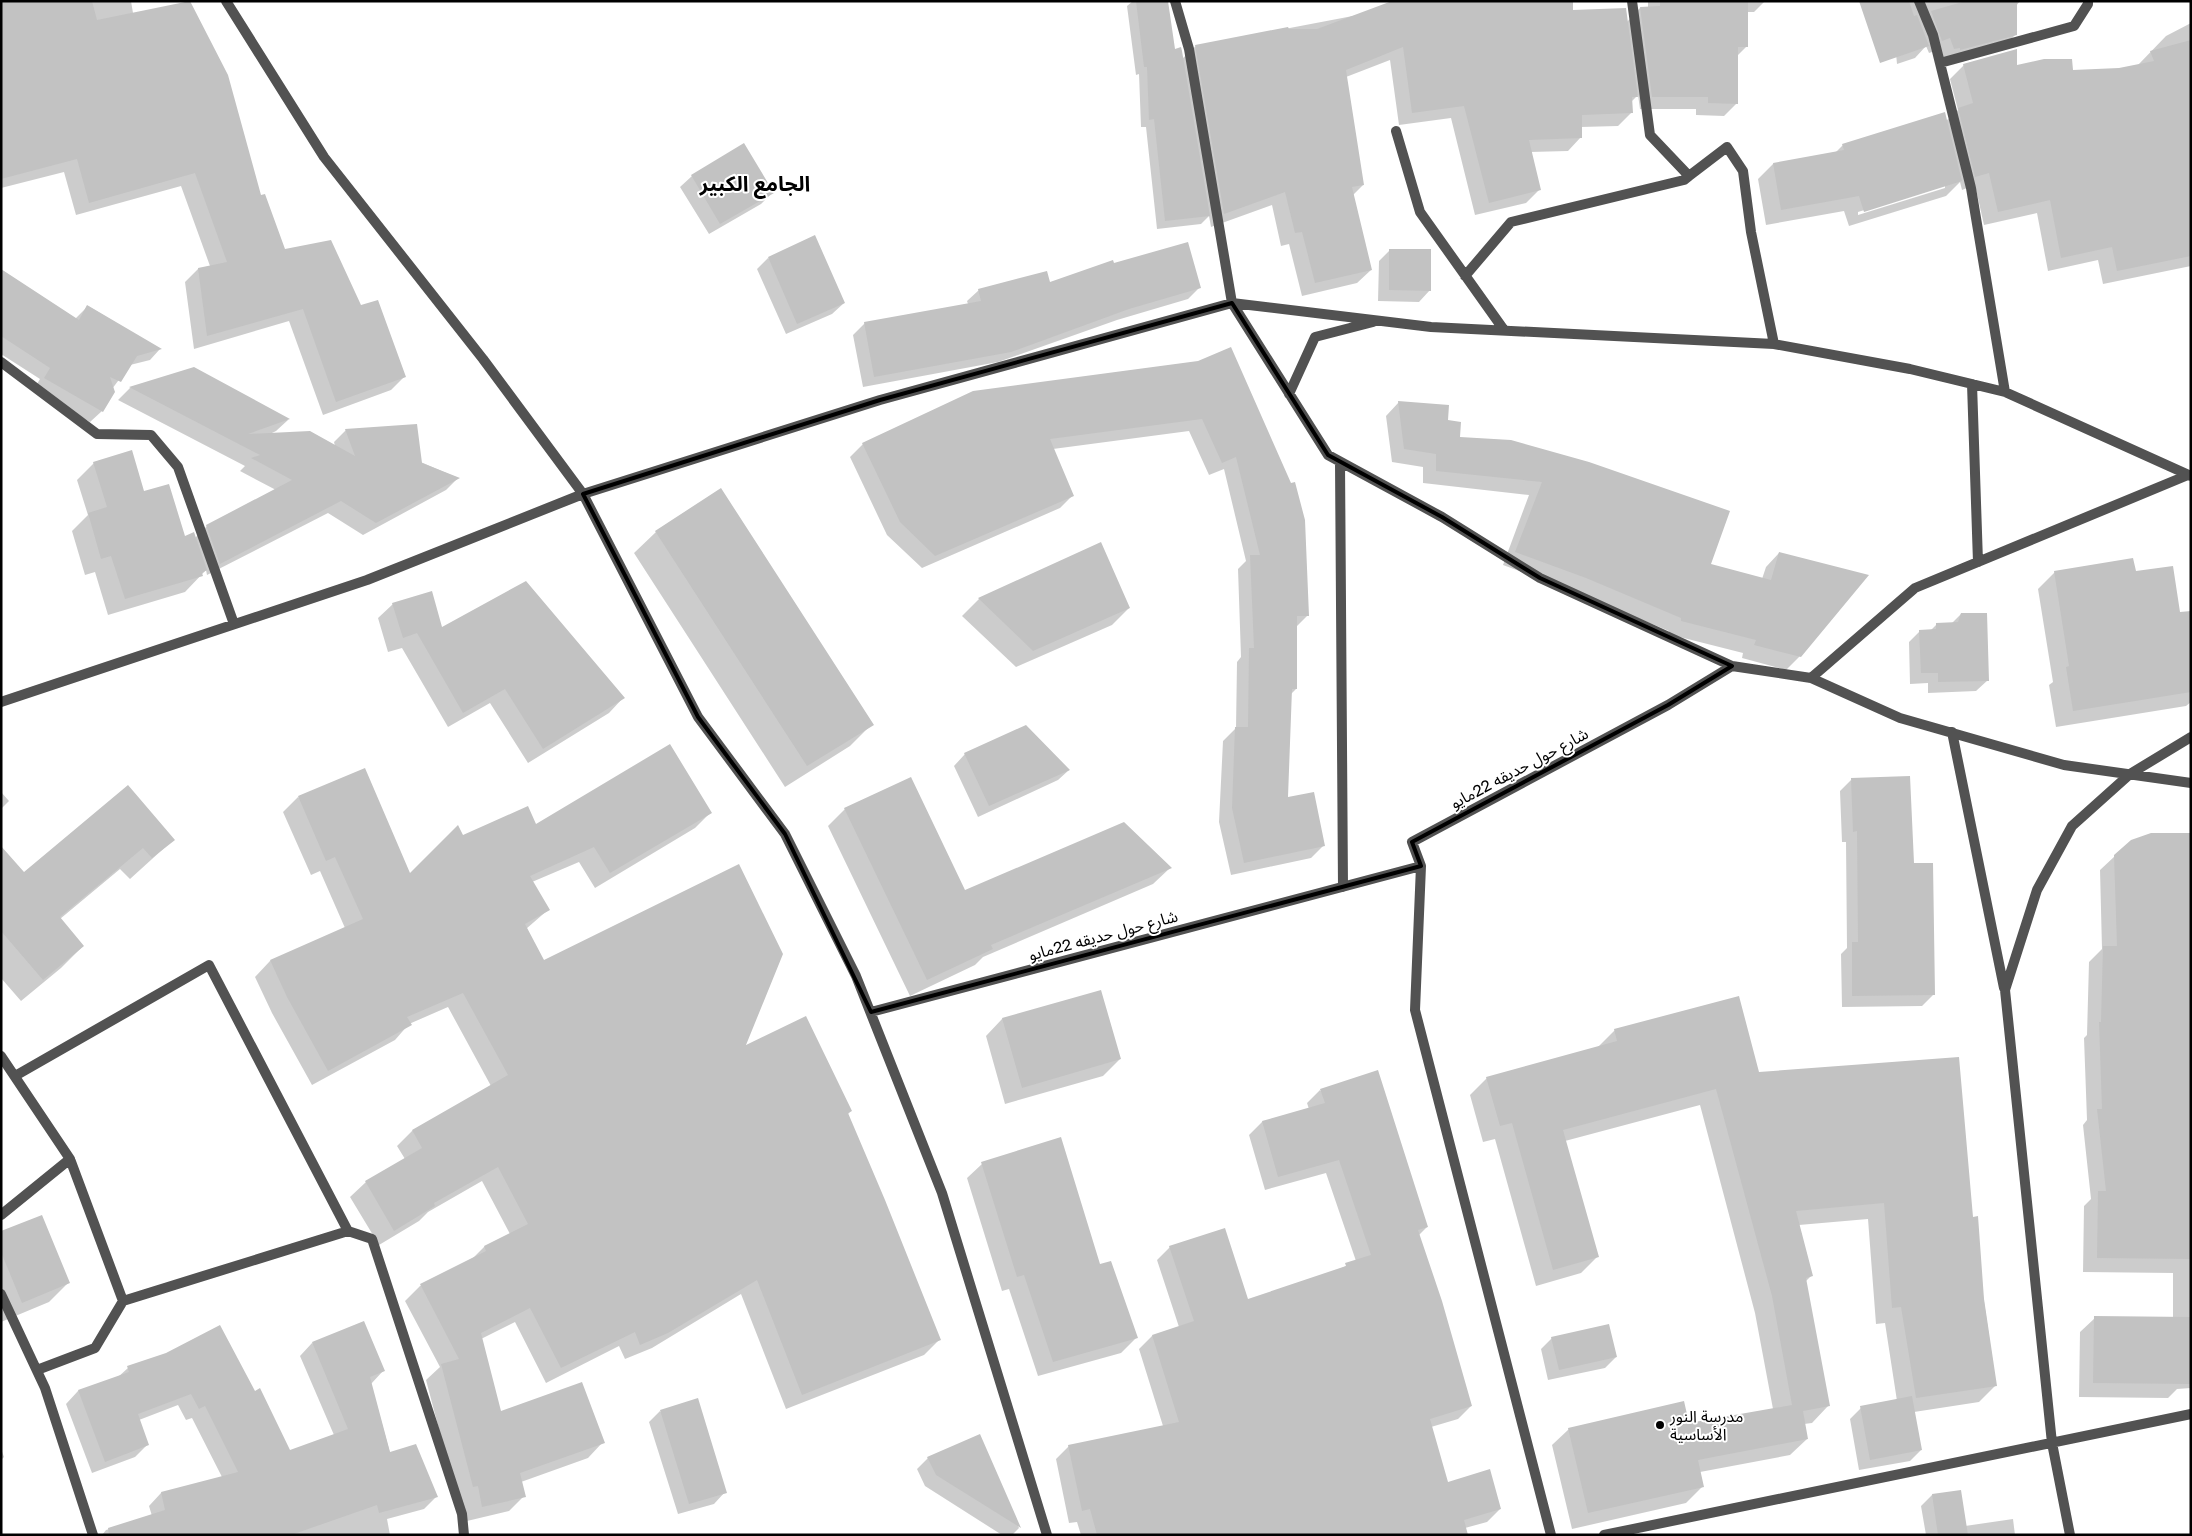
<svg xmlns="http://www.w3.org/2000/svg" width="2192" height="1536" font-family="'Golos Text','Noto Sans Arabic',sans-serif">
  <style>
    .shadow { fill: #0003; fill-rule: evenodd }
    .building { fill: #c2c2c2 }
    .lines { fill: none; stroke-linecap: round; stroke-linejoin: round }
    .street { stroke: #525252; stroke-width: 10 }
    .marked { fill: none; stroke: #000; stroke-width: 4; stroke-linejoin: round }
    .poi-dot { fill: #000; stroke: #fff; stroke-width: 2 }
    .labels { text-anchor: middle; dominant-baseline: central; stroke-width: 4; stroke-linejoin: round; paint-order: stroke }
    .street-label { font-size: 16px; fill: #000; stroke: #fff }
    .poi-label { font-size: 16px; fill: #000; stroke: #fff; text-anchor: start }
    .district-label { font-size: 21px; font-weight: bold; fill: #000; stroke: #fff }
  </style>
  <rect width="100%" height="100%" fill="#fff"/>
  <path class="shadow" d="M1 1H131L133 13 261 197 284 251 360 306 405 376 391 390 323 415 289 321 194 349 185 282 198 269 210 266 181 186 76 215 64 172 1 188Z
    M1133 1H1166L1174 50 1182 59 1196 46 1421 3 1627 22 1640 8H1648V1H1765L1754 12H1746L1747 46 1737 56V103L1724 116 1696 115V109H1640L1638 95 1631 102 1632 112 1618 126 1581 127V137L1568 151 1530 152 1540 189 1526 203 1475 215 1451 118 1399 125 1390 60 1346 77 1363 185 1353 195 1371 270 1357 283 1302 296 1289 244 1281 246 1272 205 1211 227 1209 216 1201 224 1157 229 1146 127H1141L1139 74 1136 75 1127 6Z
    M1891 1H2020L2016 6V34L2003 47 1941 61 1938 50 1929 53 1926 46 1915 58 1897 64Z
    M2191 23V266L2103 284 2098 260 2048 271 2037 213 1984 225 1975 185 1962 190 1960 182 1946 196 1849 226 1844 211 1766 225 1758 179 1773 164 1835 153 1843 145 1946 121 1958 110 1950 79 1964 65 2072 72 2119 69 2138 65 2166 36ZM1945 185V188L1858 215V212Z
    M692 176 772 193 761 204 709 234 680 187Z
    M1390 250 1430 290 1419 302 1378 301 1379 261Z
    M768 258 844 303 832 314 786 334 757 269Z
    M1113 265 1200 287 1188 299 1117 320 998 362 863 387 853 335 865 323 968 304 967 301 979 290 1049 283Z
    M1 282 75 319 88 306 160 349 150 360 130 365 112 389 113 392 102 411 90 422 34 389 40 379 1 354Z
    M1199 363 1308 615 1296 627V689L1291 694 1287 799 1324 845 1311 858 1231 875 1219 822 1223 741 1236 728 1237 662 1241 657 1238 569 1246 561 1224 469 1209 475 1189 431 1053 449 1073 495 1060 508 922 568 887 535 850 457 863 444Z
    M194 368 288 420 276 431 270 434 335 446 334 442 346 430 458 478 446 490 363 535 328 513 207 575 206 570 185 592 108 615 95 572 85 575 72 531 88 515 77 480 94 463 143 493 184 538H195L207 526 276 490 240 471 245 466 118 400 130 388Z
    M1399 402 1446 422 1459 438 1710 565 1762 579 1766 567 1779 553 1800 656 1786 670 1742 658 1743 653 1668 634 1669 631 1573 591 1503 565 1529 495 1423 483V467L1392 462 1386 416Z
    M656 532 872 724 850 746 785 787 634 553Z
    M1100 544 1129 608 1112 625 1016 667 962 616 979 599Z
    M2055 572 2135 573 2179 613 2191 612V702L2186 706 2056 727 2049 685 2053 682 2038 589Z
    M393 604 441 628 623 698 609 713 528 763 490 703 448 727 402 648 388 652 378 618Z
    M1961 614 1988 680 1976 691 1928 693V683L1910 684 1909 642 1920 631H1930L1937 624 1952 623Z
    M965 754 1069 770 1058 780 978 817 954 766Z
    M1851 780 1913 864 1933 995 1922 1006 1842 1007 1841 954 1847 948 1846 842H1842L1840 791Z
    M1 792 9 801 1 809Z
    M298 797 410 875 462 836 536 826 710 813 695 828 595 888 579 862 532 882 549 909 526 929 544 961 744 1047 851 1111 847 1115 939 1340 924 1355 786 1409 741 1294 652 1348 625 1359 619 1346 546 1383 515 1322 481 1339 500 1413 603 1442 588 1458 521 1482 524 1496 509 1511 467 1521 458 1501 426 1380 440 1367 405 1301 420 1286 473 1258 484 1247 510 1234 482 1181 428 1212 419 1221 379 1245 350 1197 366 1182 405 1159 397 1146 412 1131 491 1086 448 1007 409 1024 395 1040 312 1085 272 1013 255 977 270 961 345 928 320 871 311 875 283 812Z
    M845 809 964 892 1170 868 1153 884 983 957 975 965 910 996 828 826Z
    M2191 834V1388L2177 1389 2168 1398 2079 1397 2080 1332 2095 1318H2173V1273L2083 1272 2084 1206 2091 1199 2083 1125 2087 1120 2084 1038 2087 1035 2089 962 2102 949 2100 870 2115 856Z
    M173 840 130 879 120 869 60 919 83 946 61 968 21 1001 1 978V848L23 874Z
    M1100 991 1120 1059 1103 1076 1005 1104 986 1036 1002 1019Z
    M1615 1030 1758 1073 1972 1218 1996 1385 1979 1402 1914 1412 1921 1450 1910 1461 1859 1470 1850 1419 1861 1408 1897 1401 1885 1323 1876 1324 1868 1219 1799 1225 1812 1275 1805 1282 1828 1406 1812 1423 1804 1424 1807 1439 1790 1455 1700 1472 1703 1486 1686 1503 1572 1529 1552 1445 1569 1429 1688 1425 1773 1409 1755 1313 1700 1105 1565 1141 1597 1257 1581 1273 1536 1286 1495 1139 1483 1142 1470 1095 1487 1078 1597 1048Z
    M1320 1090 1427 1227 1419 1235 1471 1406 1458 1419 1431 1427 1447 1483 1500 1509 1487 1522 1465 1528 1467 1535H1081L1077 1522 1069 1523 1056 1459 1069 1446 1163 1426 1139 1349 1152 1336 1179 1327 1157 1260 1170 1247 1247 1301 1342 1268 1356 1261 1326 1173 1265 1190 1249 1135 1262 1122 1309 1109 1307 1103Z
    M982 1164 1100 1266 1136 1338 1121 1353 1038 1376 1009 1289 1002 1291 967 1178Z
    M1 1233 68 1283 49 1302 1 1322Z
    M1552 1338 1616 1357 1605 1368 1548 1380 1541 1349Z
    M312 1343 383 1371 371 1384 390 1453 436 1497 424 1509 387 1519 390 1535H102L106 1530 152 1516 149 1506 161 1493 222 1477 192 1418 186 1420 178 1405 139 1420 148 1444 135 1457 92 1473 66 1404 78 1391 118 1377 128 1368 254 1393 290 1451 334 1435 300 1356Z
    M660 1411 725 1492 714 1504 678 1514 649 1422Z
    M979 1436 1019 1528 1012 1535H1002L925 1486 917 1469 928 1458Z
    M1 1449 4 1457 1 1460Z
    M1960 1491 1965 1526 2013 1519 2015 1535H1926L1921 1506 1932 1495Z"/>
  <path class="building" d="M1 1H92L97 20 190 1 228 75 261 195 265 194 285 249 331 240 361 305 378 300 406 377 336 402 303 309 207 336 198 268 227 262 195 173 89 203 77 159 1 179Z
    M1136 1H1168L1175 49 1181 47 1182 51 1210 216 1165 221 1154 119 1149 120 1147 67H1144Z
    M1392 1H1573V10L1626 8 1638 97H1632L1633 113 1582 115V138L1529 140 1541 190 1489 203 1464 106 1412 113 1403 47 1346 70 1364 185 1352 187 1372 270 1315 283 1302 232 1295 233 1285 192 1224 214 1195 45 1288 27 1289 29H1317Z
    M1660 1H1748V47H1738V104L1708 103V97H1652L1640 7 1660 6Z
    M1859 1H1909L1914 16 1917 15 1929 46 1880 63Z
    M1966 1H2017V35L1960 50V48L1954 49 1950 38 1942 41 1931 11Z
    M2191 40V256L2117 271 2112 247 2061 258 2050 200 1998 212 1989 173 1975 177 1958 108 1973 103 1963 64 2017 49V65L2044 59H2072L2073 70 2119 68 2154 61 2150 51Z
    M1945 112 1962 181 1864 212 1859 196 1781 210 1773 163 1844 150 1842 144Z
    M744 143 774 193 720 224 691 175Z
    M815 235 845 303 797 324 768 257Z
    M1188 242 1201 288 1129 309 1011 352 874 377 864 322 981 301 978 289 1047 271 1050 282 1113 260 1114 263Z
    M1389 249H1431V291L1389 290Z
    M1 269 79 320 87 305 162 349 137 356 121 382 110 377 115 392 103 412 44 378 50 368 1 336Z
    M1231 347 1291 483 1295 482 1305 520 1309 616H1297V689H1292L1288 797 1314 792 1325 846 1244 863 1232 808 1235 727H1248L1249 648H1254L1250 555H1260L1236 457 1222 463 1202 419 1050 439 1074 496 935 556 900 522 862 443 973 391 1198 361Z
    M194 367 290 419 248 434 310 431 355 456 345 429 417 424 422 463 460 478 376 523 341 501 220 564 206 525 292 480 251 458 260 455 129 387Z
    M1398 401 1449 405 1448 420 1461 422 1460 437 1511 440 1589 462 1730 511 1711 564 1771 580 1779 552 1869 575 1801 657 1754 645 1756 640 1681 621V618L1586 578 1515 552 1542 482 1436 471V454L1404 449Z
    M132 450 144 491 169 484 185 536 194 532 207 570 202 573 203 576 125 599 111 556 101 559 88 513 107 507 93 462Z
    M721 488 874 725 807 766 655 531Z
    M1101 542 1130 608 1033 651 978 598Z
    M2133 558 2136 571 2173 566 2180 612 2191 611V692L2073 711 2066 667 2069 666 2054 571Z
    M526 581 625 698 543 749 505 689 463 713 417 633 403 638 392 603 432 591 442 627Z
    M1961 613H1987L1989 681 1938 682V673H1921L1919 630 1936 629V623L1958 622Z
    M1026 725 1070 770 989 806 964 753Z
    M670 744 712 813 610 873 594 847 530 876 550 910 525 924 544 960 739 864 783 954 746 1045 806 1016 852 1111 848 1113 885 1200 941 1340 802 1395 757 1280 668 1333 640 1345 635 1332 561 1368 530 1308 481 1333 501 1411 582 1382 605 1443 520 1473 526 1497 482 1507 478 1486 473 1487 441 1364 459 1359 420 1284 486 1251 484 1246 528 1224 498 1167 434 1203 435 1206 394 1231 365 1181 422 1148 412 1130 508 1075 463 993 407 1017 412 1025 328 1071 287 997 270 960 363 919 335 857 326 861 298 796 365 768 410 873 458 825 463 835 528 806 536 824Z
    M1910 776 1914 863H1933L1935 995 1852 996V942H1858L1857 831 1853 832 1851 778Z
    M911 777 965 890 1124 822 1172 868 991 945 993 949 927 980 844 808Z
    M128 785 175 840 152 858 143 848 60 917 84 946 43 980 1 931V846L24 872Z
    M2151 833H2191V1259L2097 1258 2098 1191H2106L2097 1109H2102L2099 1022H2101L2103 946H2117L2114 855 2131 840Z
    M1101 990 1121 1059 1022 1088 1002 1018Z
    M1739 996 1759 1072 1959 1057 1973 1217 1978 1216 1984 1299 1997 1386 1916 1398 1901 1307 1892 1308 1884 1203 1796 1211 1813 1276 1806 1278 1830 1406 1803 1411 1808 1439 1698 1460 1704 1487 1588 1513 1568 1428 1684 1401 1689 1423 1792 1405 1772 1296 1716 1089 1563 1130 1599 1257 1553 1270 1512 1123 1500 1126 1486 1077 1617 1041 1614 1029Z
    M1378 1070 1428 1227 1418 1230 1442 1301 1472 1406 1430 1419 1448 1482 1490 1469 1501 1509 1464 1520 1468 1535H1097L1090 1509 1082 1511 1068 1445 1179 1422 1152 1335 1194 1321 1169 1246 1225 1228 1248 1299 1346 1266 1345 1263 1371 1255 1339 1160 1278 1177 1262 1121 1325 1103 1320 1089Z
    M1061 1137 1100 1264 1111 1261 1138 1338 1053 1362 1024 1275 1017 1277 981 1162Z
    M42 1215 70 1283 22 1303 1 1252V1231Z
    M2094 1316 2191 1317V1384L2093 1383Z
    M364 1321 385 1371 370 1377 390 1452 416 1444 438 1497 379 1513 377 1505 291 1535H109L108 1528 165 1510 161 1492 238 1472 205 1406 199 1409 191 1394 138 1414 149 1445 105 1462 78 1390 129 1372 127 1366 166 1353 220 1325 255 1391 260 1388 290 1450 348 1429 312 1342Z
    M1609 1324 1617 1357 1559 1370 1551 1337Z
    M1912 1396 1922 1450 1870 1460 1860 1406Z
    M698 1398 727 1493 689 1504 660 1410Z
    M980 1434 1021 1528 936 1475 927 1457Z
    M1961 1490 1968 1535H1938L1932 1494Z"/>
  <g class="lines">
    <path class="street" d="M226 1 324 157 483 359 583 494 698 717 785 834 856 976 942 1193 1047 1535
      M1175 1 1189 49 1232 303 1328 455 1442 517 1540 578 1732 666 1811 678 1900 718 2064 765 2191 783
      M1632 1 1650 135 1689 176 1727 147 1743 171 1751 232 1774 344
      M1919 1 1933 35 1971 188 2005 392
      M1940 63 2074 26 2088 4V1
      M1396 131 1420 212 1504 330
      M1465 276 1511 222 1684 180 1689 176
      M1 362 97 434 151 435 178 467 234 624
      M1972 384 1978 562
      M1289 394 1315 337 1373 322
      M1340 462 1343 887
      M1811 678 1915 588 2188 475
      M1 702 367 580 583 494 880 400 1232 303 1431 327 1774 344 1910 369 2005 392 2191 476
      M1952 732 2004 988
      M871 1012 1421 866
      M1 1056 70 1159 1 1215
      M15 1076 209 965 348 1231 123 1301 70 1159
      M348 1231 372 1239 462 1514 464 1535
      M1 1294 45 1388 93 1535
      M37 1370 95 1348 123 1301
      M1551 1535 1415 1010 1421 866 1412 842 1668 705 1732 666
      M1604 1535 2191 1414
      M2070 1535 2052 1443 2005 990 2037 890 2072 826 2130 774 2191 737"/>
  </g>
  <path class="marked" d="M1232 303 1328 455 1442 517 1540 578 1732 666 1668 705 1412 842 1421 866 871 1012 785 834 698 717 583 494 880 400Z"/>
  <circle class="poi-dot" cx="1660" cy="1425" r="5"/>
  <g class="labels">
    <g class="street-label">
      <text transform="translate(1519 768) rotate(-28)">شارع حول حديقه 22مايو</text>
      <text transform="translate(1103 935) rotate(-15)">شارع حول حديقه 22مايو</text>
    </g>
    <g class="poi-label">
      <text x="1670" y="1416">مدرسة النور<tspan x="1670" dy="18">الأساسية</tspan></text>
    </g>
    <g class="district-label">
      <text x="755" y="183">الجامع الكبير</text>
    </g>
  </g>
  <rect width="2192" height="1536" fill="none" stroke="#000000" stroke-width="5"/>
</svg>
